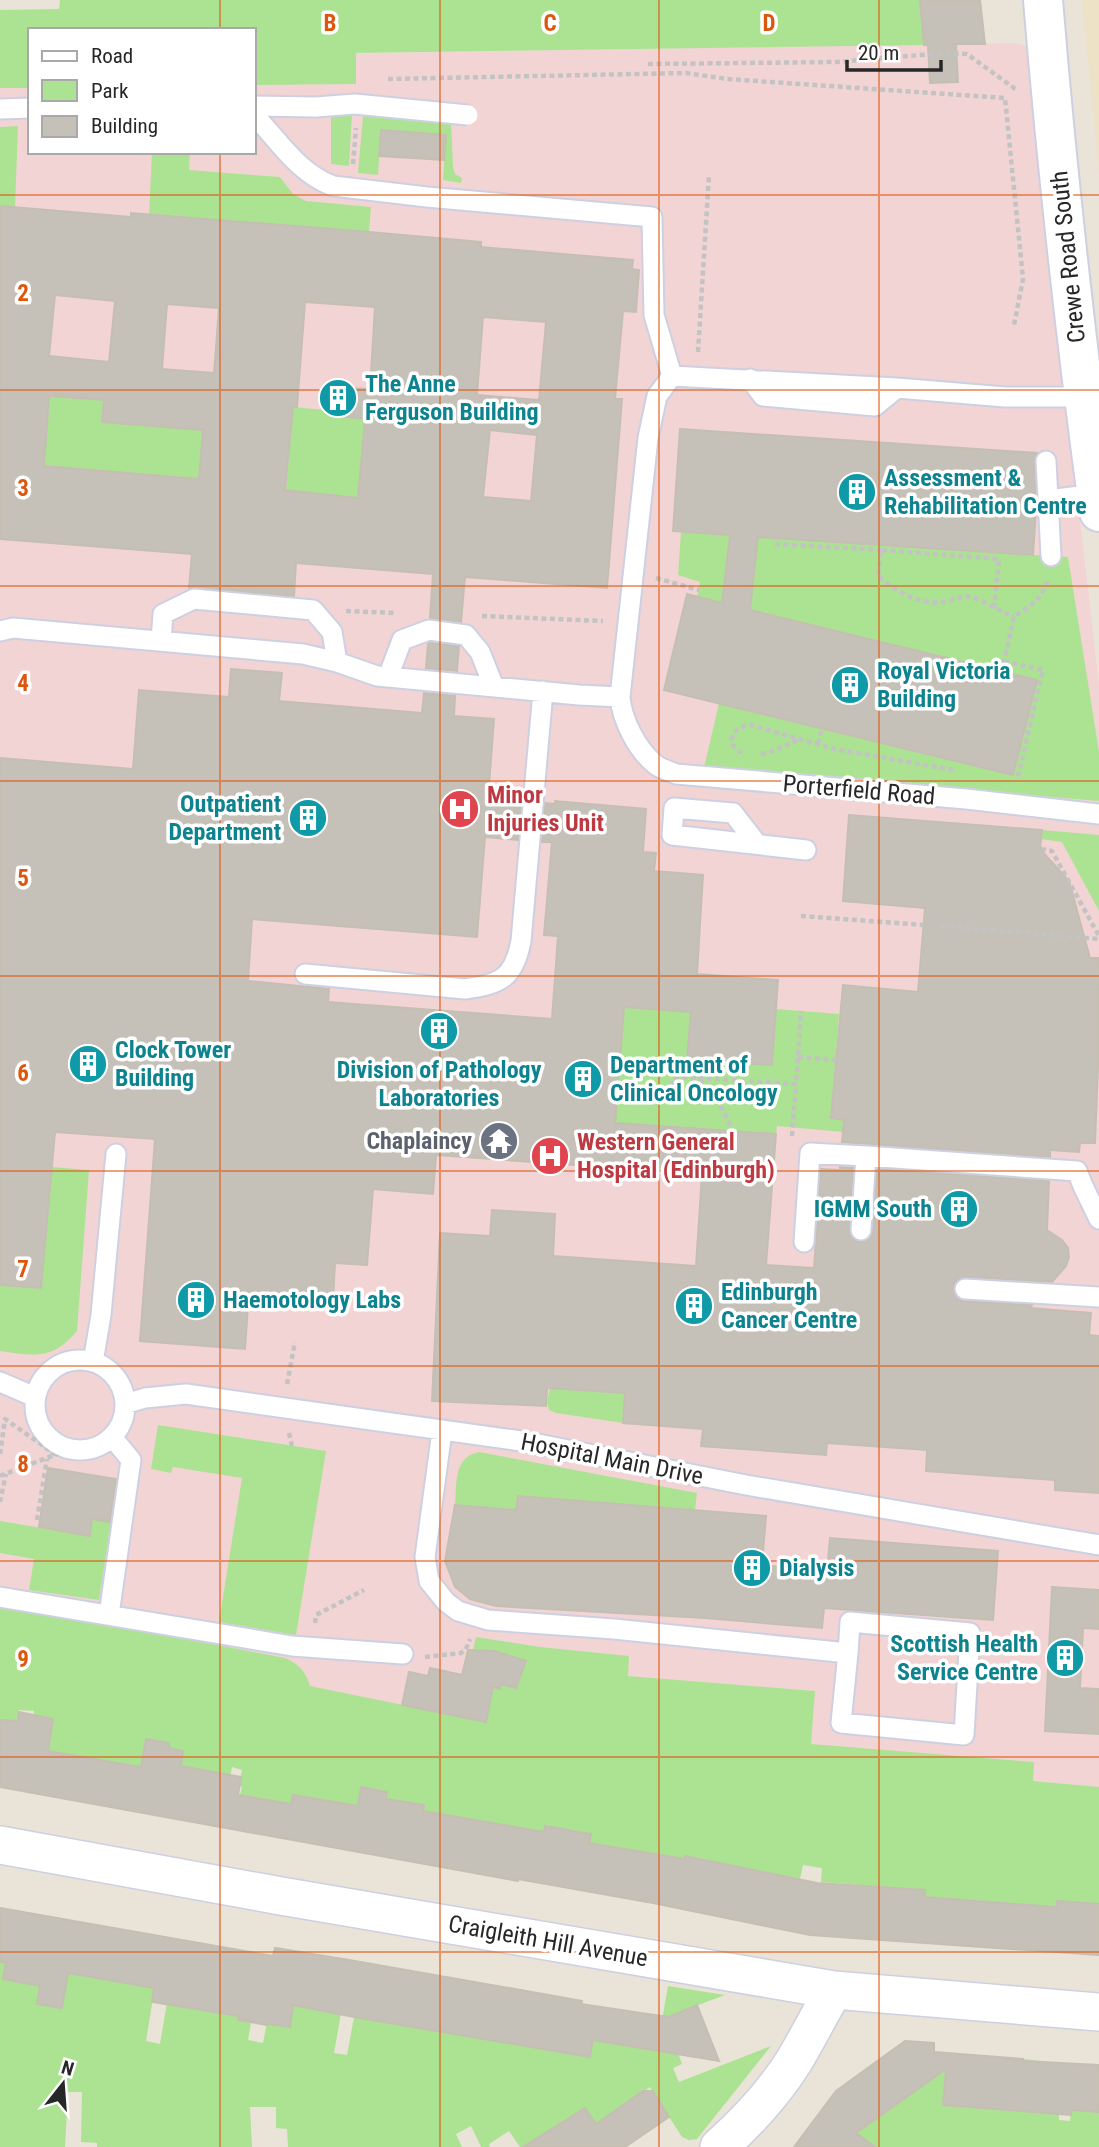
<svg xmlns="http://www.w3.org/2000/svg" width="1099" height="2147" font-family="'Roboto Condensed',sans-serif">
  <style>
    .education { fill: #ede1c6 }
    .medical { fill: #f2d4d5 }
    .green { fill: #ace392 }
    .building { fill: #c5c0b8; stroke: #c5bfb2; stroke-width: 2; fill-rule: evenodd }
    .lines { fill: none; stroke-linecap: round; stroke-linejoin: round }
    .service-casing { stroke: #cdd0e1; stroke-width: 23 }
    .minor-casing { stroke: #cdd0e1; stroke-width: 40 }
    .tertiary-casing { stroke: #cdd0e1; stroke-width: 42 }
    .path { stroke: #c3c3c3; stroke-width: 4.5; stroke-dasharray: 5 3.5; stroke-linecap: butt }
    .service { stroke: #fff; stroke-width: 19 }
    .minor { stroke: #fff; stroke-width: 37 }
    .tertiary { stroke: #fff; stroke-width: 38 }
    .service-bridge-casing { stroke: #cdd0e1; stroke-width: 23; stroke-linecap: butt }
    .service-bridge { stroke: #fff; stroke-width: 19 }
    .grid { fill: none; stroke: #de560d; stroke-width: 2; stroke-opacity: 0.55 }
    .labels { text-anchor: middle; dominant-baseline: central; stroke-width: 7; stroke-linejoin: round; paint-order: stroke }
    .street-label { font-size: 24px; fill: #272727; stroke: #fff }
    .culture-label { font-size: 24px; font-weight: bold; fill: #0d838f; stroke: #fff; text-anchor: start }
    .health-label { font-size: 24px; font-weight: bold; fill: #be3a42; stroke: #fff; text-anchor: start }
    .worship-label { font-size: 24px; font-weight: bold; fill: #5b616d; stroke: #fff; text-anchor: end }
    .grid-label { font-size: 23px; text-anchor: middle; font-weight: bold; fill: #de560d; stroke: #fff; stroke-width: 7; stroke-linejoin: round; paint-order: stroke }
  </style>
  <rect width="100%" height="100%" fill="#eae3d8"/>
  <path class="education" d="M1082 0H1099V173L1092 99Z"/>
  <path class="medical" d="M1013 43 1026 46 1099 686V1804L497 1724 0 1627V57H30V152H254V55Z"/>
  <path class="green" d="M60 0H920L924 45 356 53V84L254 85V30H30V88H0V10L59 9Z
    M331 112 352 113 349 166 331 164Z
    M363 116 451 123 453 167 455 174 462 178 461 183 443 180 446 135 381 130 378 175 358 173Z
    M18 126 15 207 0 206V127Z
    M152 152H190L189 170 280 177 293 194 306 201 371 207 369 232 149 215Z
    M105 391 102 421 205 412 199 479 44 466 49 396 77 398Z
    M293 407 347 412 365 419 358 498 286 490Z
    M681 532 1068 557 1099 752V801L704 768 719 703 1013 775 1037 680 697 597 700 582 678 575Z
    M1042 830 1099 835V911L1062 842 1041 839Z
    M624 1007 691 1012 687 1059 771 1065 776 1009 839 1014 831 1118 844 1120 843 1132 777 1126 776 1134 615 1123Z
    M52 1167 89 1170 77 1331C53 1360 34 1356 0 1351V1285L41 1288Z
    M561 1334 563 1389 625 1393 623 1423 556 1413 549 1410 547 1402Z
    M158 1425 326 1451 296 1635 219 1622 242 1478 173 1467 171 1473 151 1469Z
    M479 1452 697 1493 695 1510 518 1496 516 1510 455 1505C457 1484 453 1457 479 1452Z
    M92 1519 111 1522 99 1600 29 1590 34 1559 0 1553V1521L89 1536Z
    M0 1603 285 1658C299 1664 306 1672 310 1686L486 1722 493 1687 500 1689 501 1684 516 1688 526 1661 495 1651 473 1650 476 1637 540 1647 629 1656 628 1676 815 1691 811 1744 1034 1762 1033 1781 1099 1787V1904L1057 1902V1907L925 1897V1890L821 1882 822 1868 803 1865 800 1879 734 1866 729 1891 701 1886 706 1859 685 1856 682 1874 586 1858 591 1834 546 1826 541 1849 527 1829 423 1811 424 1805 386 1799 387 1792 362 1787 358 1806 293 1795 285 1839 277 1838 283 1803 240 1795 242 1787 239 1786 242 1770 232 1767 221 1827 214 1826 223 1774H179L183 1751 169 1748V1743L146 1740 141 1768 48 1751 34 1717V1711L19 1710 18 1721 0 1720Z
    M151 1934 163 1936 146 2041 160 2044 169 1991 180 2007 197 2009 199 1996 241 2003 238 2020 251 2023 248 2040 263 2043 271 2002V2024L289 2027 293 2005 341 2013 334 2053 347 2055 364 1963 375 1965 441 2031 450 1977 473 1982 465 2036 590 2057 593 2040 656 2051 677 2050 682 2064 673 2068 679 2082 771 2046 697 2139 689 2140 682 2137 650 2087 602 2120 610 2147 585 2108 523 2147H520L509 2131 489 2144 490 2147H481L471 2126 456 2134 462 2147H288L287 2129 276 2128V2107H250L252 2147H97V2143L81 2142 82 2092H68L65 2147H0V1962L6 1963 3 1979 40 1985 37 2004 62 2008 68 1973 143 1986Z
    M668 1986 725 1995 685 2010 660 2032Z
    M934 2052 947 2053 943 2105 1019 2111 1023 2059 1049 2062 1046 2108 1059 2109V2120L1070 2121 1071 2110 1099 2112V2147H859L849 2128 876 2119 932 2079Z"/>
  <path class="building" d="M920 0H980L985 44H956L958 82 930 83 928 45H924Z
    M381 130 446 135 444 160 379 156Z
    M0 206 131 217V213L369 232 481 242V247L633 260 632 269 639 270 636 312 623 311 615 399H622L607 588 465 577 461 622 430 618 433 574 296 563 294 596 189 588 192 554 0 539ZM55 295 115 301 109 362 49 356ZM305 302 375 307 370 389 348 388 346 417 365 419 358 498 285 490 293 407H297ZM167 304 219 308 214 373 162 369ZM483 317 546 322 539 400 477 395ZM49 396 104 400 102 422 203 430 199 479 44 466ZM490 430 537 435 531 501 483 497Z
    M680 429 1037 453 1034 462 1036 509 1033 555 758 537 750 610 1037 680 1013 775 664 690 687 594 722 603 730 535 673 531Z
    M430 643 459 646 457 671 426 668 428 644Z
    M231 669 282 673 279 701 422 713 424 693 455 696 454 716 494 719 488 799 521 801 518 840 485 837 477 937 252 919 248 981 329 989 328 1002 552 1019 558 936 544 935 552 842H542L545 803 555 804V801L646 809 643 852 656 853 654 871 703 875 697 974 778 980 772 1065 687 1059 691 1012 624 1007 615 1123 776 1134 766 1265 814 1268 821 1169 840 1170V1167L853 1168 849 1230 854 1240 861 1242 871 1237 873 1231 877 1169 1049 1181 1047 1230 1062 1240 1068 1248 1069 1257 1066 1266 1052 1282 966 1277 955 1282 953 1289 958 1299 964 1301 1032 1305 1030 1308 1091 1313 1089 1335 1099 1336V1493L1055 1490V1480L926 1471 927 1450 827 1443 826 1455 701 1446 703 1429 623 1423 625 1393 547 1388 546 1406 432 1401 440 1233 490 1236 492 1210 555 1214 553 1256 696 1266 702 1174 436 1155 433 1194 373 1189 367 1265 335 1263 333 1298 249 1291 245 1349 140 1341 155 1139 55 1132 41 1288 0 1285V758L133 769 139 690 229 697Z
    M849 815 1042 830 1040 849 1069 881 1090 958H1098L1099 1041 1095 1143H1080L1079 1152 1050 1150V1157L842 1142 844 1120 831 1118 843 985 918 992 925 908 843 901Z
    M48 1468 116 1479 110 1522 92 1519 90 1536 39 1527Z
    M518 1496 766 1516 762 1565 827 1572 830 1538 998 1551 993 1620 824 1608 822 1628 705 1618 496 1606 470 1599 455 1587 445 1561 455 1505 516 1510Z
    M1052 1587 1099 1590V1629L1083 1628 1080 1688 1099 1689V1734L1045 1731Z
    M468 1650 495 1651 526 1661 516 1688 501 1684 500 1689 493 1687 486 1722 402 1705 409 1672 428 1676 430 1668 462 1675Z
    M19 1712 53 1719 48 1751 141 1767 146 1739 169 1743V1748L183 1751 181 1766 241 1777 238 1795 291 1804 293 1795 358 1806 361 1787 387 1792 386 1799 424 1805 423 1811 544 1832 545 1826 591 1834 589 1843 685 1859V1856L817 1883 925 1890V1897L989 1902 1057 1907V1901L1099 1904V1955L810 1935 653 1903 518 1879V1881L0 1787V1720L18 1721Z
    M0 1908 273 1956 275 1948 349 1960 549 1995 582 2001 581 2004 648 2014 669 2017 697 2005 719 2061 593 2040 590 2057 354 2017 293 2005 290 2027 267 2024V2025L238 2020 239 2016 152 2002 154 1988 68 1973 62 2008 37 2004 40 1986 3 1979 6 1963 0 1962Z
    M905 2041 934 2043V2052L1023 2059V2061L1099 2065V2112L1071 2110V2115L943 2105 946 2069 856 2133 875 2147H794L836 2091Z
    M643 2091H653L669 2117 625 2147H523L585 2108 596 2124Z"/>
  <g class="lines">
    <g class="service-casing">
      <path id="service" d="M254 106 316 107
        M0 109 30 108
        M254 115C279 141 298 173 333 186L427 197 652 217 654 315 672 376
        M672 376 657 396 648 438 620 697C622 720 637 750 656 765 661 769 670 771 676 774L966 799 1099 814
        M672 376 897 388 1005 397H1091
        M750 379 763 396 875 406 897 388
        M1046 461 1051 556
        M1048 500 1096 494
        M0 631 13 628 303 654 337 662 377 676 579 695 620 697
        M161 641 163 614 194 599 313 610 332 632 337 662
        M388 677 402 640 429 630 466 635 480 652 494 687
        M757 844 733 813 674 808 672 835 806 850
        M305 974 465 989C501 984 514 978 521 941L543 691
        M861 1230 866 1156 1077 1171 1083 1186 1099 1219
        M804 1242 810 1153 866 1156
        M965 1289 1099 1297
        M35 1405a45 45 0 1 1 90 0a45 45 0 1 1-90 0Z
        M93 1362 101 1315 116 1154
        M0 1382 35 1397
        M125 1404 145 1398 186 1394 528 1442 746 1485 1099 1545
        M442 1431 425 1557 429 1581 446 1602 458 1611 488 1620 614 1629 848 1653 850 1622 970 1633 964 1735 841 1723 848 1653
        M0 1597 292 1646 403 1654
        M109 1615 131 1460 112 1437"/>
    </g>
    <g class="minor-casing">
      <path id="minor" d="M0 1845 281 1896 834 1990 1099 2012
        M719 2147C747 2122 774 2093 794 2061 808 2038 820 2013 834 1990"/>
    </g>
    <g class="tertiary-casing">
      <path id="tertiary" d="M1043 0C1057 171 1076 342 1099 512"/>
    </g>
    <path class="path" d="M648 64 836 62 945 53 967 54 1014 88 1017 89
      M388 79 686 73 727 79 1005 98 1023 279 1014 325
      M353 164 356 128
      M698 352 709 175
      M775 544 881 550
      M656 578 699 590
      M994 608 999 559 881 550 878 576C896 591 918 605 943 602 954 601 962 593 974 598 989 603 999 612 1014 616
      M346 611 396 613
      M482 616 603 621
      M1004 661 1043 670 1017 781
      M1002 672 1014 616C1033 605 1041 599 1049 578
      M818 744 822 729
      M742 753C723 743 733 726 751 725L834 749 954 770
      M761 754 768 753 801 739
      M1041 849 1052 851 1099 936
      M801 916 924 925
      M940 926 1099 939
      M798 1057 835 1060
      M698 1078 796 1084 801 1011
      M618 1092 655 1099 665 1097 674 1079C710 1069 719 1105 733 1131
      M792 1136 796 1084
      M287 1384 295 1342
      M289 1433 292 1446
      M0 1454 5 1419 56 1455
      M0 1476 70 1449
      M0 1502 6 1474
      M37 1520 47 1459
      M315 1623 316 1615 364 1590
      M425 1657 461 1653 466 1649 470 1639"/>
    <use href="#service" class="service"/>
    <use href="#minor" class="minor"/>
    <use href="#tertiary" class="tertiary"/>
    <g class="service-bridge-casing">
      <path id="service-bridge" d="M316 107 355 104 468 115"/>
    </g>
    <use href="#service-bridge" class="service-bridge"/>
  </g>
  <path class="grid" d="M220 0V30M440 0V2147M659 0V2147M879 0V2147M220 152V2147M0 195H1099M0 390H1099M0 586H1099M0 781H1099M0 976H1099M0 1171H1099M0 1366H1099M0 1561H1099M0 1757H1099M0 1952H1099"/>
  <defs>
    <g id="building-disc" transform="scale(2.0125)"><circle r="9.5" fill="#0f9aa8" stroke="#fff"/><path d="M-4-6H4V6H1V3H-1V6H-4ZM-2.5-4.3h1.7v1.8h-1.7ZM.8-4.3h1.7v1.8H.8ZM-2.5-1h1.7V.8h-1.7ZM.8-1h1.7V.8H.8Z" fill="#fff"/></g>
    <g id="hospital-disc" transform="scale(2.0125)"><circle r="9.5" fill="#e0444e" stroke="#fff"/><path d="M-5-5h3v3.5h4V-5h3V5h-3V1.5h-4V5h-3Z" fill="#fff"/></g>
    <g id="temple-disc" transform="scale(2.0125)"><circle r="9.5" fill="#6b7280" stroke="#fff"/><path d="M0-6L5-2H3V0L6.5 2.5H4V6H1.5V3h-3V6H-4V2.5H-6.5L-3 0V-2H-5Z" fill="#fff"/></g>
  </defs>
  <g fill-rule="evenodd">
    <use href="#building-disc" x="338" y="398"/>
    <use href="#building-disc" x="857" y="492"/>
    <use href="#building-disc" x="850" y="685"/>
    <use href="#hospital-disc" x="460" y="809"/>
    <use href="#building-disc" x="308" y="818"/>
    <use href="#building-disc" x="439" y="1031"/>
    <use href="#building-disc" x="88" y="1064"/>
    <use href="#building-disc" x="583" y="1079"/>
    <use href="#temple-disc" x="499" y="1141"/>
    <use href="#hospital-disc" x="550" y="1156"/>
    <use href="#building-disc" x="959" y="1209"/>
    <use href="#building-disc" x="196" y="1300"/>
    <use href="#building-disc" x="694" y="1306"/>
    <use href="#building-disc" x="752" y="1568"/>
    <use href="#building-disc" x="1065" y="1658"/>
  </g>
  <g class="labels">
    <g class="street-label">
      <text transform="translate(1068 257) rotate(-96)">Crewe Road South</text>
      <text transform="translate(859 790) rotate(5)">Porterfield Road</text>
      <text transform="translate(612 1459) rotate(11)">Hospital Main Drive</text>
      <text transform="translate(548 1941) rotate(10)">Craigleith Hill Avenue</text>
    </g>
    <g class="culture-label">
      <text x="365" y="384">The Anne<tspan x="365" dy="28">Ferguson Building</tspan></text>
      <text x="884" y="478">Assessment &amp;<tspan x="884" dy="28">Rehabilitation Centre</tspan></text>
      <text x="877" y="671">Royal Victoria<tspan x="877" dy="28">Building</tspan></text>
      <text x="281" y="804" text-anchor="end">Outpatient<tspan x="281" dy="28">Department</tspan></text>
      <text x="115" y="1050">Clock Tower<tspan x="115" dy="28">Building</tspan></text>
      <text x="610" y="1065">Department of<tspan x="610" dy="28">Clinical Oncology</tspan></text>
      <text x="439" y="1070" text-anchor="middle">Division of Pathology<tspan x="439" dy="28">Laboratories</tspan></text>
      <text x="932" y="1209" text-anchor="end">IGMM South</text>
      <text x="721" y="1292">Edinburgh<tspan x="721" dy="28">Cancer Centre</tspan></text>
      <text x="223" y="1300">Haemotology Labs</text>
      <text x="779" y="1568">Dialysis</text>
      <text x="1038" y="1644" text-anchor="end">Scottish Health<tspan x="1038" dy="28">Service Centre</tspan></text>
    </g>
    <g class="health-label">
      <text x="487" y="795">Minor<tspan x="487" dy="28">Injuries Unit</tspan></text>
      <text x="577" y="1142">Western General<tspan x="577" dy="28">Hospital (Edinburgh)</tspan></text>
    </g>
    <g class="worship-label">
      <text x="472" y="1141">Chaplaincy</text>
    </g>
  </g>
  <g class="grid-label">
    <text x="330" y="31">B</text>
    <text x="550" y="31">C</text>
    <text x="769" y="31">D</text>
    <text x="23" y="301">2</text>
    <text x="23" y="496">3</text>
    <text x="23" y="691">4</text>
    <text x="23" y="886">5</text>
    <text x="23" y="1081">6</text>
    <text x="23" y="1277">7</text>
    <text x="23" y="1472">8</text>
    <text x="23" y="1667">9</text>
  </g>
  <rect x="28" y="28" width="228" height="126" fill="#ffffff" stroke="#a9a9a9" stroke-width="2"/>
  <rect x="42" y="51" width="35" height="10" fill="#ffffff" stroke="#a9a9a9" stroke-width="2"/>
  <text x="91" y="63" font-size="21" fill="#272727">Road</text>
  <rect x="42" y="80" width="35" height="21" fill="#ace392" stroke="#a9a9a9" stroke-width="2"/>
  <text x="91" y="98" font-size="21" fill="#272727">Park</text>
  <rect x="42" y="116" width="35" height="21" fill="#c5c0b8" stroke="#a9a9a9" stroke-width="2"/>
  <text x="91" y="133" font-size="21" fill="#272727">Building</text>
  <g transform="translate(63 2084) rotate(17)" stroke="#ffffff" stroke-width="5" paint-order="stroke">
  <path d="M0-5L12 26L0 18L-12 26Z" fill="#272727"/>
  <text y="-10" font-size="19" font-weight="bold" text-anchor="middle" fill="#272727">N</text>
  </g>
  <path d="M847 60v10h94v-10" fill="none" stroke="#272727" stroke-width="3.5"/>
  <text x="858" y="60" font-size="21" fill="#272727" stroke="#ffffff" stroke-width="5" paint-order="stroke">20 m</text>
</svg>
